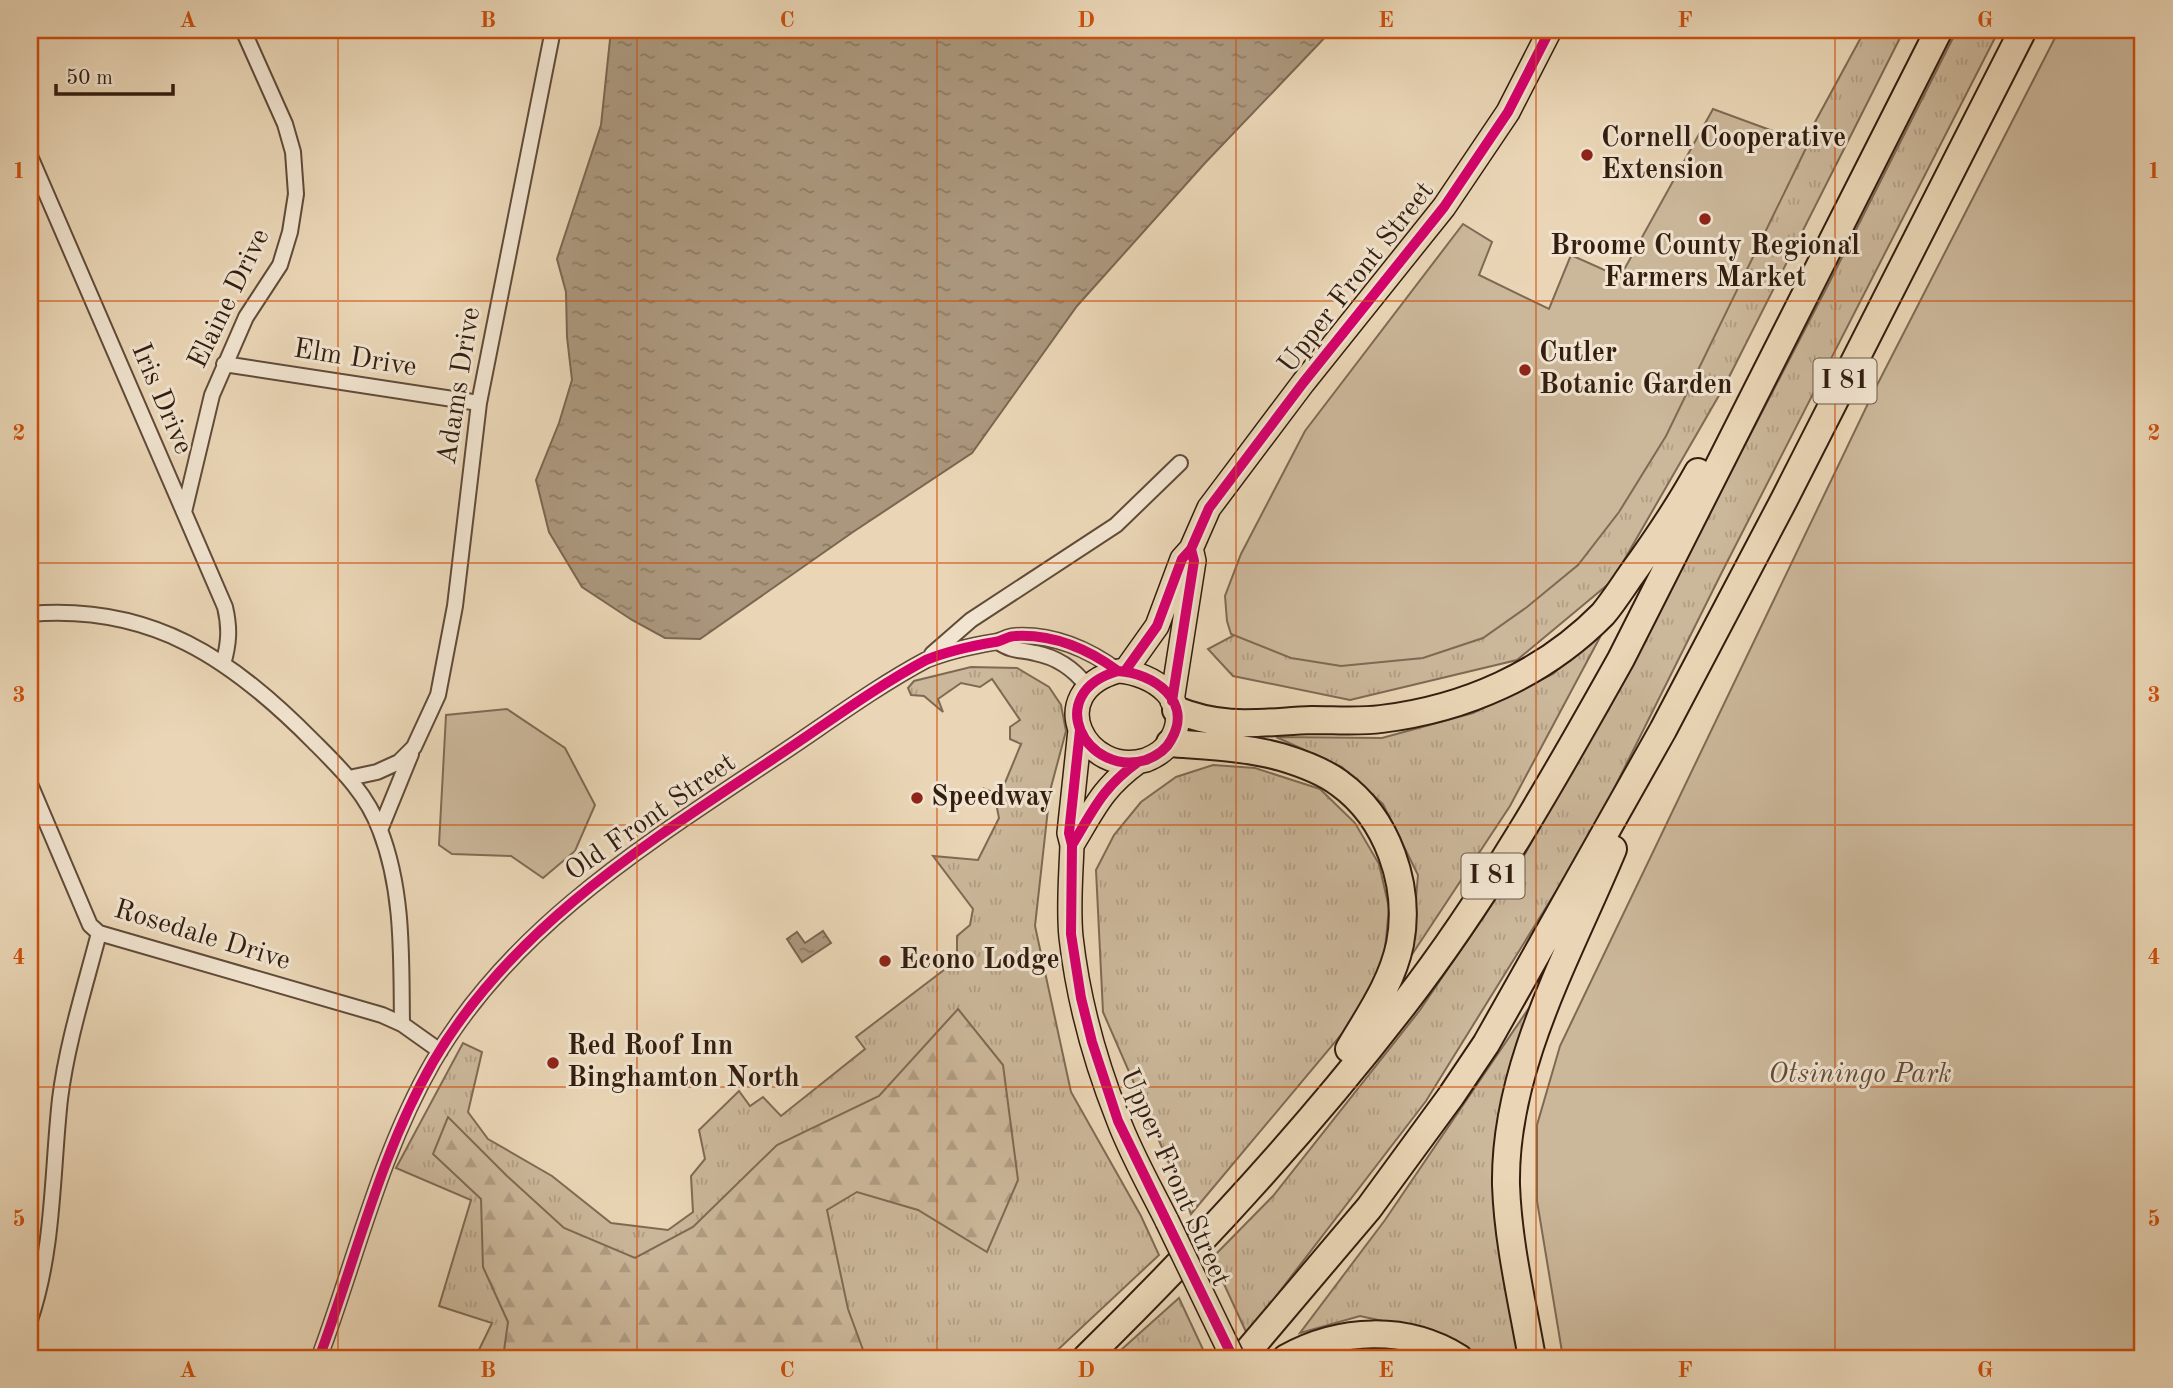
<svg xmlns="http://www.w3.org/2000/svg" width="2173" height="1388" font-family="'Old Standard TT',serif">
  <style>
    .grass { fill: url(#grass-tufts); stroke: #7e6a54; stroke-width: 2 }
    .forest { fill: url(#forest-firs); stroke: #7e6a54; stroke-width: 2 }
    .green { fill: #cbb79a; stroke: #7e6a54; stroke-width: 2 }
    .water { fill: url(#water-ripples); stroke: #7b6651; stroke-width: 2 }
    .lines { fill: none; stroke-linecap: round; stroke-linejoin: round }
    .minor-casing { stroke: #604b39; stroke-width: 18 }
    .primary-casing { stroke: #321d0f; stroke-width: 26 }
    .motorway-casing { stroke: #321d0f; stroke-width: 30 }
    .minor { stroke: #f1e4d0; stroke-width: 14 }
    .primary { stroke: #ead6b6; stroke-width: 23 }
    .motorway { stroke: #ead6b6; stroke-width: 26 }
    .primary-bridge-casing { stroke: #321d0f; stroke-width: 26; stroke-linecap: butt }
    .primary-bridge { stroke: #ead6b6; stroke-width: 23 }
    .cycleway-casing { stroke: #f1e4d0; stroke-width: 15 }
    .cycleway { stroke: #d6006c; stroke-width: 10 }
    .grid { fill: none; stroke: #cd500c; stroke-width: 2; stroke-opacity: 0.55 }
    .poi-dot { fill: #8f2418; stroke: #f1e4d0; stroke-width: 2.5 }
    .labels { text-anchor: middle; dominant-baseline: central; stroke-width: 6; stroke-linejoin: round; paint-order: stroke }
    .shield { fill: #f1e4d0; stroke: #6b5949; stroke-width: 2 }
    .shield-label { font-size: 26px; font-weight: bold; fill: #321d0f }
    .poi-label { font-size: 28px; font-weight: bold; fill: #321d0f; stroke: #f1e4d0; text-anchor: start }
    .street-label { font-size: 28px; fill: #321d0f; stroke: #f1e4d0 }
    .park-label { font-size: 28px; font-style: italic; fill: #604b39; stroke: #f1e4d0 }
    .neatline { fill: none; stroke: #cd500c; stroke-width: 2.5 }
    .grid-label { font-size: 23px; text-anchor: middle; font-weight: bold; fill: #cd500c }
  </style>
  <defs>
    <pattern id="grass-tufts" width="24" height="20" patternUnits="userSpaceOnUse" patternTransform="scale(1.75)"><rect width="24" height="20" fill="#cbb79a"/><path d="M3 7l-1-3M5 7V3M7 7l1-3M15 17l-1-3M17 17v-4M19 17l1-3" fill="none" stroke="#af9d84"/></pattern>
    <pattern id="forest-firs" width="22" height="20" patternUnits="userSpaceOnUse" patternTransform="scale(1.75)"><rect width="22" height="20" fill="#cbb79a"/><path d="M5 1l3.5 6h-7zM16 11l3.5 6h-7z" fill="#af9d84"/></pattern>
    <pattern id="water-ripples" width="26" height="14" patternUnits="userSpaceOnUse" patternTransform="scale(1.75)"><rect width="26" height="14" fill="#ab977d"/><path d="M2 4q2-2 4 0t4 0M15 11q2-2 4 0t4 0" fill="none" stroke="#8c7b65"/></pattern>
  </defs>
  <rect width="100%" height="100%" fill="#ead6b6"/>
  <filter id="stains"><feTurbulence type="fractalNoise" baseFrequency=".00286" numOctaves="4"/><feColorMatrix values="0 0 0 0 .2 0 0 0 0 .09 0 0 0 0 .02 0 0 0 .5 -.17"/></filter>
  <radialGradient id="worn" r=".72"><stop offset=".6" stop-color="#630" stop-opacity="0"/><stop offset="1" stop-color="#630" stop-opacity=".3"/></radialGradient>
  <path class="grass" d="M1865 30H1904L1725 385 1612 581 1517 660 1350 700 1233 676 1208 649 1242 631 1783 181Z
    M1957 30H1999L1722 572 1591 835 1426 1101 1247 1334 1212 1258 1273 1196 1420 1010 1521 861 1622 680 1722 489 1828 285Z
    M1607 624 1510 806 1411 956 1418 875 1383 804 1342 767 1276 737 1382 738 1473 713 1553 674Z
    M971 667 1017 668 1049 687 1061 705 1066 731 1050 791 1035 926 1071 1092 1141 1216 1159 1255 1049 1358H475L492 1323 439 1306 471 1200 396 1168 463 1043 482 1052 468 1112 488 1139 552 1176 611 1223 668 1230 693 1212 691 1176 705 1159 699 1130 739 1091 750 1106 763 1097 781 1116 865 1049 856 1037 957 960V936L970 925 973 909 933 856 978 860 999 818 997 808 985 789 1000 795 1021 744 1010 739V727L1020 720 992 679 980 687 961 683 938 699 943 712 924 696 911 695 908 688 914 681Z
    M1213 765 1255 768 1320 789 1355 823 1379 864 1389 908 1384 959 1351 1023 1191 1214 1103 1012 1096 870 1114 835 1141 802 1176 777Z
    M1533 1002 1495 1137 1496 1211 1520 1358H1476L1433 1332 1360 1316 1300 1333 1385 1220Z
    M1179 1298 1207 1358H1112Z"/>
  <path class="forest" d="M958 1009 1003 1065 1018 1180 987 1252 918 1210 857 1192 827 1210 848 1309 866 1358H503L508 1322 483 1267 481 1199 433 1154 448 1117 507 1176 564 1228 635 1258 693 1227 777 1145 879 1096Z"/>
  <path class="green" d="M2059 30H2143V1358H1563L1537 1201V1125L1560 1046 1874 391Z
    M1713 109 1808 144 1666 436 1619 512 1578 565 1527 607 1483 638 1423 658 1341 666 1291 658 1231 634 1227 621 1225 596 1241 554 1305 431 1463 224 1492 242 1479 275 1549 309 1571 255 1620 277Z
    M507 709 565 748 595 805 575 851 543 878 511 856 452 854 439 845 446 715Z"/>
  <path class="water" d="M611 30H1332L1205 163 1077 306 972 453 853 532 700 639 665 638 632 620 582 587 549 532 536 480 559 423 572 380 567 337 566 292 557 259 601 125Z
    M823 931 831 943 802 962 787 939 797 932 805 943Z"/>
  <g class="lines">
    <g class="minor-casing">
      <path id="minor" d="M30 156 225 607C230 628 229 644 223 664
        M224 364 479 403
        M184 512 212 395 246 317 280 265 290 232 296 194 293 152 285 124 243 30
        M30 614C152 604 232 659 314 742 341 769 367 794 380 830 404 892 401 959 402 1024
        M998 642C1014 652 1018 649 1035 653 1056 657 1074 669 1087 686
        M932 654 971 620 1116 525 1180 463
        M349 778 377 772 399 762 414 747 438 695 455 606 479 403 553 30
        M30 784 90 925 99 933 382 1015 402 1024 440 1051
        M380 830 411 754
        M30 1320C54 1250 52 1172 60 1099 67 1043 85 987 99 933
        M319 1358C356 1259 380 1154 433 1062 511 928 644 845 770 761 822 727 872 689 926 660 948 651 971 646 995 642 1002 641 1008 636 1015 636 1053 634 1088 649 1118 671"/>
    </g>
    <g class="primary-casing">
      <path id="primary" d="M1118 671C1153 673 1194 701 1171 740 1166 750 1156 756 1146 760 1086 778 1041 693 1118 671Z
        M1125 671 1157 626 1182 559 1191 549 1209 508 1303 383 1444 207 1508 112 1550 30
        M1172 701 1194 561 1192 552
        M1080 730 1069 833 1072 845C1071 875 1068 907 1071 937 1078 999 1095 1061 1118 1119 1131 1154 1150 1187 1167 1221
        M1072 845C1094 809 1102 788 1138 762"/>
    </g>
    <g class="motorway-casing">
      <path id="motorway" d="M1176 710C1225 730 1261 722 1312 720 1335 720 1359 722 1381 719 1465 709 1544 674 1603 614 1613 602 1622 588 1631 575 1655 542 1678 508 1698 472
        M1170 743C1207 746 1245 747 1281 757 1301 763 1323 771 1339 783 1388 818 1411 886 1400 944 1392 983 1369 1015 1349 1049
        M1086 1358C1199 1247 1307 1130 1404 1004 1487 897 1555 777 1621 659L1939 30
        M1242 1358 1369 1208 1451 1096 1486 1044 1663 730 1784 500 2023 30
        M1286 1358C1340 1328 1406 1325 1459 1358
        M1532 1358C1522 1301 1508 1243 1506 1185 1504 1067 1569 955 1613 849"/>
    </g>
    <use href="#minor" class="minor"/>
    <use href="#primary" class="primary"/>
    <use href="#motorway" class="motorway"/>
    <g class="primary-bridge-casing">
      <path id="primary-bridge" d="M1167 1221 1233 1358"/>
    </g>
    <use href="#primary-bridge" class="primary-bridge"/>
    <g class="cycleway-casing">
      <path id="cycleway" d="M1118 671C1153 673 1194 701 1171 740 1166 750 1156 756 1146 760 1086 778 1041 693 1118 671Z
        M1125 671 1157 626 1182 559 1191 549 1209 508 1303 383 1444 207 1508 112 1550 30
        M1172 701 1194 561 1191 549
        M1080 730 1069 833 1072 845 1071 934 1081 998 1092 1042 1118 1121 1233 1358
        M1072 845C1094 809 1102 788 1138 762
        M319 1358C356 1259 380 1154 433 1062 511 928 644 845 770 761 822 727 872 689 926 660 948 651 971 646 995 642 1002 641 1008 636 1015 636 1053 634 1088 649 1118 671"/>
    </g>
    <use href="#cycleway" class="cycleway"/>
  </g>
  <path class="grid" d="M338 30V1358M637 30V1358M937 30V1358M1236 30V1358M1536 30V1358M1835 30V1358M30 301H2143M30 563H2143M30 825H2143M30 1087H2143"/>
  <g class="poi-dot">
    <circle cx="1587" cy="155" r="7"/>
    <circle cx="1705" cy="219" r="7"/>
    <circle cx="1525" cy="370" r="7"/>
    <circle cx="917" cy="798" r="7"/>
    <circle cx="885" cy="961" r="7"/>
    <circle cx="553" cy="1063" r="7"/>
  </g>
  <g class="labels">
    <g class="shield">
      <rect x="1813.5" y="358.5" width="63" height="45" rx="5"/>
      <rect x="1461.5" y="853.5" width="63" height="45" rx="5"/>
    </g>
    <g class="shield-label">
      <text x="1845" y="381">I 81</text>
      <text x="1493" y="876">I 81</text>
    </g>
    <g class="poi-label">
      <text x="1601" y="139">Cornell Cooperative<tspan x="1601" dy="32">Extension</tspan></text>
      <text x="1705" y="247" text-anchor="middle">Broome County Regional<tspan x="1705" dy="32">Farmers Market</tspan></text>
      <text x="1539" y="354">Cutler<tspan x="1539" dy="32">Botanic Garden</tspan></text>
      <text x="931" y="798">Speedway</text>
      <text x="899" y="961">Econo Lodge</text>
      <text x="567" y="1047">Red Roof Inn<tspan x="567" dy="32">Binghamton North</tspan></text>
    </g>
    <g class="street-label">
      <text transform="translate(1357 278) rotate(-52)">Upper Front Street</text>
      <text transform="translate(230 299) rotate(-64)">Elaine Drive</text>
      <text transform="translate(355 359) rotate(9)">Elm Drive</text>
      <text transform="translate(460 386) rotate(-81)">Adams Drive</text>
      <text transform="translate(161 399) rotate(67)">Iris Drive</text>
      <text transform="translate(651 818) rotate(-35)">Old Front Street</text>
      <text transform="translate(202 936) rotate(17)">Rosedale Drive</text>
      <text transform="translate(1174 1178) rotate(66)">Upper Front Street</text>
    </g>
    <g class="park-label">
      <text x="1860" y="1075">Otsiningo Park</text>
    </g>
  </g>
  <rect width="2173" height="1388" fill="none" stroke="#ead6b6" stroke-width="77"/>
  <path d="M56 84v10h117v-10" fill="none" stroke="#321d0f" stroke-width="3.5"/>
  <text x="66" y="84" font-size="21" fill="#321d0f" stroke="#f1e4d0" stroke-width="5" paint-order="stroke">50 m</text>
  <rect x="38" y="38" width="2096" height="1312" class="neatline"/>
  <g class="grid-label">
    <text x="188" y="27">A</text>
    <text x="488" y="27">B</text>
    <text x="787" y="27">C</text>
    <text x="1086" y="27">D</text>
    <text x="1386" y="27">E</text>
    <text x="1685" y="27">F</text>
    <text x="1985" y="27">G</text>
    <text x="19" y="178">1</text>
    <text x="2154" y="178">1</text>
    <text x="19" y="440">2</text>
    <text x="2154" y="440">2</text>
    <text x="19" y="702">3</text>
    <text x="2154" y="702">3</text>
    <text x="19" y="964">4</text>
    <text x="2154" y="964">4</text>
    <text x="19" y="1226">5</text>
    <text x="2154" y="1226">5</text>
    <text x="188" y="1377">A</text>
    <text x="488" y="1377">B</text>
    <text x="787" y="1377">C</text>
    <text x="1086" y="1377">D</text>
    <text x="1386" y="1377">E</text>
    <text x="1685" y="1377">F</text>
    <text x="1985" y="1377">G</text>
  </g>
  <rect width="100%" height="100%" filter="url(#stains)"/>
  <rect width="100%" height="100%" fill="url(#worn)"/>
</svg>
